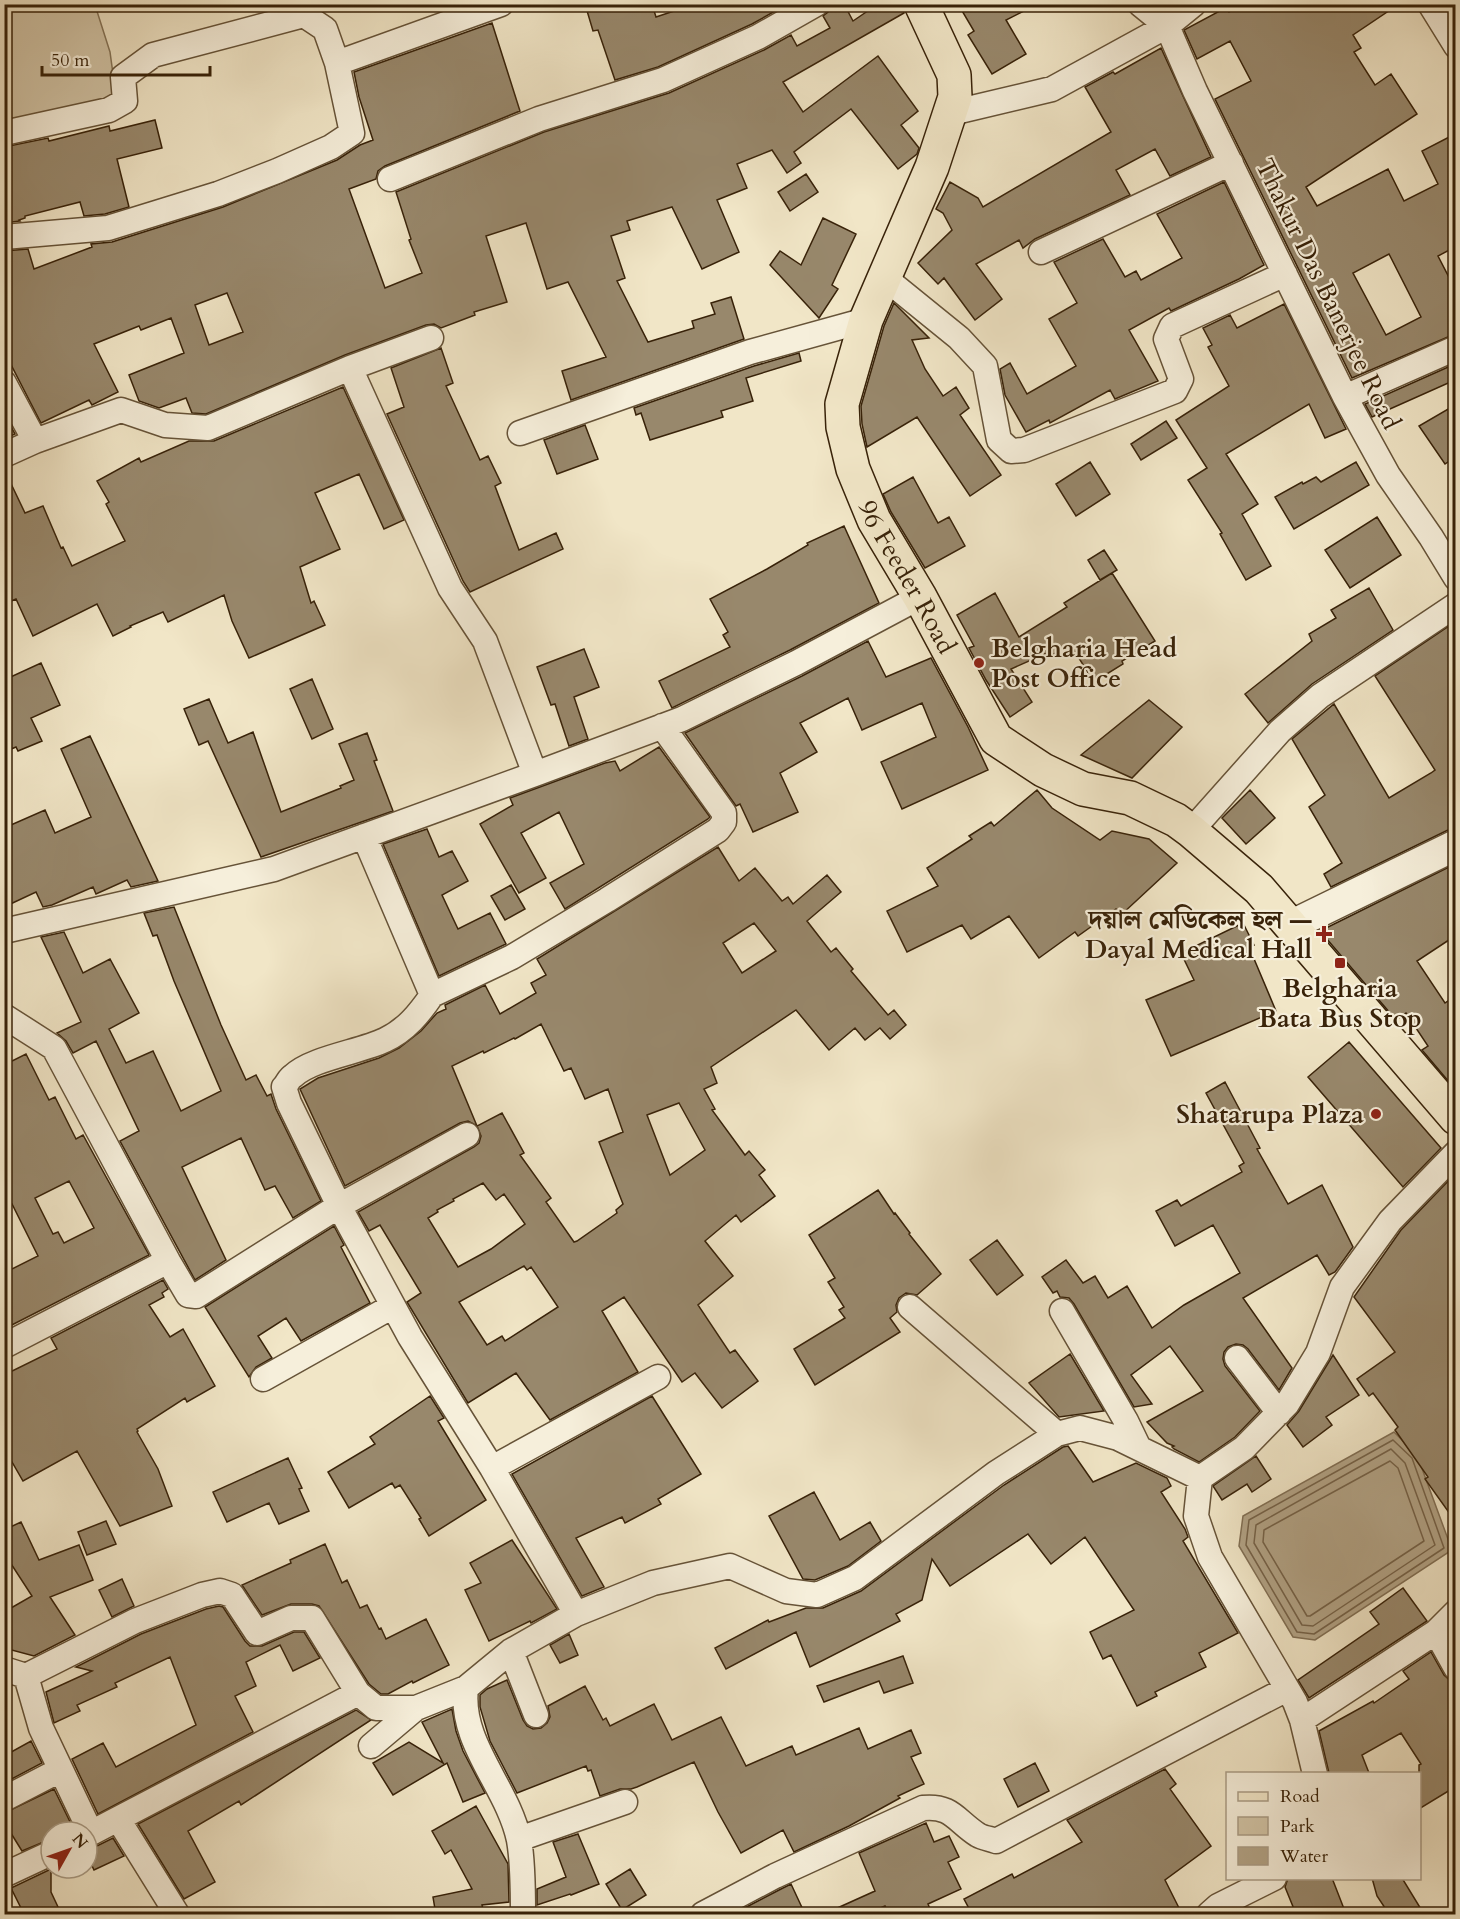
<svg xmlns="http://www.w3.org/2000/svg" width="1460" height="1919" font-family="Cardo,'Noto Serif Bengali',serif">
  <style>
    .green { fill: #d2c5a7; stroke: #857458; stroke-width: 1.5 }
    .water { fill: #b2a386; stroke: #816f54; stroke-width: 1.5 }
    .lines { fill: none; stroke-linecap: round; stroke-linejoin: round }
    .shore { stroke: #756248; stroke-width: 1.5 }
    .building { fill: #98886c; stroke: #382209; stroke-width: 1.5; fill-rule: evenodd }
    .minor-casing { stroke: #665338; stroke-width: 27 }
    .tertiary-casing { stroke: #665338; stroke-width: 33 }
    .primary-casing { stroke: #382209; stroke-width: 36 }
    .minor { stroke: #f6efdb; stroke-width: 24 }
    .tertiary { stroke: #f6efdb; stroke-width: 30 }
    .primary { stroke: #f1e6c7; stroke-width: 33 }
    .poi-dot { fill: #8f2418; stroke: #f6efdb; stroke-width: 2 }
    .labels { text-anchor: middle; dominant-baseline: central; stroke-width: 4.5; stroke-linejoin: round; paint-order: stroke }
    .street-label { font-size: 26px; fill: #382209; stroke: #f6efdb }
    .poi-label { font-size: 26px; font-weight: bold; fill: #382209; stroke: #f6efdb; text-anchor: end }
  </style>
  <rect width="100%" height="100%" fill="#f1e6c7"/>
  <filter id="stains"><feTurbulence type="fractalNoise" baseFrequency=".00333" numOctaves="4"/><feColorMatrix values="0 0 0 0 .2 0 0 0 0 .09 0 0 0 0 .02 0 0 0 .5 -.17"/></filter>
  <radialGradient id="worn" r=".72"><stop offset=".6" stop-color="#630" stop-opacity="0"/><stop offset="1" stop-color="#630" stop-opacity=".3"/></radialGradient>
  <path class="green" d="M4 5H95L110 52 116 96 5 121Z"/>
  <path class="water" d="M1394 1432 1417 1455 1452 1550 1315 1640 1293 1637 1239 1546 1243 1516Z"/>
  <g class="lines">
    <path class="shore" d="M1393 1440 1412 1458 1444 1548 1314 1634 1297 1632 1246 1545 1249 1520Z
      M1391 1449 1405 1463 1435 1545 1313 1626 1302 1625 1254 1543 1256 1525Z
      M1390 1461 1398 1468 1424 1541 1310 1616H1307L1263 1542 1264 1530Z"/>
  </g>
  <path class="building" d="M585 4H652L656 17 695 4H774L777 10 752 24 658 67 615 80 598 30 593 31Z
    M830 4H844L853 21 878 4H903L904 13 783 82 803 112 878 56 918 111 901 125 919 148 917 154 898 169 851 109 794 152 801 163 787 173 772 150 737 164 747 188 717 200 739 252 702 269 672 207 627 221 630 230 611 236 625 278 617 281 648 342 694 328 692 321 715 314 711 303 731 297 744 339 571 400 562 371 606 357 568 282 547 289 526 223 486 236 507 302 474 312 475 315 441 328 434 324 426 325 345 355 206 414 192 413 186 398 159 408 139 401 129 375 184 353 171 318 141 330 139 326 94 344 118 392 92 405 89 400 41 423 4 351V251L28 249 34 269 92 247 91 244 112 242 223 207 337 160 360 145 373 140 359 97 354 72 492 23 520 111 385 166 378 171 376 179 349 189 385 288 422 273 409 240 411 239 396 192 544 132 669 93 764 50 791 35 797 46 830 28 823 16 828 12ZM227 293 243 332 209 345 195 305Z
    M958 4H1038L1006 20 1026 54 992 74 968 35 974 31Z
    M1242 4H1399L1353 35 1361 48 1354 52 1375 85 1391 74 1417 114 1306 187 1317 206 1388 169 1404 201 1438 184 1422 151 1455 134V247L1438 256 1455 289V334L1352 378 1215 99 1251 81 1230 41 1197 59 1184 30 1227 7 1229 12ZM1389 254 1421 317 1386 335 1353 273Z
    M1161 48 1211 157 1170 176 1155 149 1116 170 1130 195 1035 239 1023 248 1019 240 976 264 1002 299 975 320 944 278 938 284 918 263 952 230 943 213 936 209 950 182 978 198 983 207 1111 132 1085 87 1113 72 1115 74Z
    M155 120 162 148 117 159 129 207 105 214 84 216 80 202 25 216V218L19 220 20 221 4 223V147L48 138 49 141 109 126 110 131Z
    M806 174 818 192 790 211 778 192Z
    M1224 182 1264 265 1239 279 1171 311 1169 308 1129 330 1158 381 1115 399 1110 390 1050 423 1049 420 1026 432 1005 395 1000 369 1010 363 1027 394 1076 366 1049 319 1077 303 1054 262 1103 239 1125 277 1136 271 1141 280 1182 258 1157 214Z
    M823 218 856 234 832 285 838 289 819 318 770 265 780 251 801 265Z
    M894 303 929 338 912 340 925 369 943 396 956 387 969 408 960 415 1001 475 970 496 917 417 867 447 862 424 861 406 884 326Z
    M1284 304 1346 429 1325 438 1309 404 1226 454 1258 504 1242 514 1271 566 1246 580 1220 534 1222 533 1188 480 1207 468 1176 420 1229 386 1208 347 1212 345 1203 328 1230 315 1237 328Z
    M441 348 453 383 446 386 480 460 488 456 501 483 495 486 519 550 556 533 563 549 470 592 463 581 387 414 404 407 391 368Z
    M799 353 801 361 746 378 753 401 721 411 723 417 650 440 641 413 636 415 634 408 754 366Z
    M1455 364V380L1372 417 1365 404Z
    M343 387 404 520 384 529 359 474 315 493 340 549 300 567 311 603 314 601 325 625 249 658 232 621 224 595 168 622 163 612 130 626 131 627 113 636 97 604 33 636 16 599 4 604V469L25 513 43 506 61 548 63 547 72 566 125 541 106 504 109 502 97 481 139 458 141 462 189 441H214Z
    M1455 405V457L1445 464 1419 426Z
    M4 414 15 434 4 439Z
    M1166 421 1177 438 1141 460 1131 444Z
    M585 425 598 459 557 474 544 440Z
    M1090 462 1110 494 1076 516 1056 484Z
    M1356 462 1369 485 1294 529 1275 497 1302 482 1303 484 1316 477 1321 482Z
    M913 477 938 523 949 517 965 546 925 568 891 512 883 494Z
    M1377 517 1401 555 1350 588 1325 550Z
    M844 526 879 603 790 650 672 708 659 681 730 647 723 635 728 632 710 599 767 569 808 545 807 543Z
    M1104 550 1117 570 1100 580 1088 560Z
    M1112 573 1155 641 1122 661 1123 664 1094 682 1070 644 1049 657 1047 653 1011 669 1032 702 1010 717 986 680 969 648 974 646 957 615 995 593 1019 637 1067 607 1064 603Z
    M1369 588 1393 630 1312 684 1268 723 1245 694 1312 641 1309 634 1336 618 1331 610Z
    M1455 622V828L1448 830 1331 887 1324 874 1342 863 1309 807 1325 795 1292 739 1334 704 1389 798 1431 773 1435 770 1375 676Z
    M868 641 886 677 931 658 968 727 988 770 902 809 881 762 936 737 922 703 862 730 848 698 800 723 817 752 780 773 798 812 753 832 740 804 736 806 685 733 802 676Z
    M584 649 599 687 574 697 588 739 569 746 555 704 551 705 537 667Z
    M41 663 60 705 31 718 42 741 18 751 16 747 4 752V680Z
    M312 679 333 729 312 739 290 689Z
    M209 699 228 743 253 732 281 812 341 788 340 786 354 780 339 744 367 733 377 760 374 761 393 811 261 857 208 741 199 745 184 709Z
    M1149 700 1182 727 1132 778 1081 755Z
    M90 736 158 881 131 887 127 880 96 894 93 887 52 905 43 907 36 892 4 907V828L45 810 55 833 91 817 61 749Z
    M659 747 710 817 708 819 565 909 550 883 584 864 559 812 521 833 546 878 519 893 480 824 513 805 510 798 605 763 615 761 620 771Z
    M1037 790 1052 808 1100 840 1112 831 1149 839 1177 863 1121 915 1116 909 1078 936 1075 932 1039 958 1009 916 971 939 962 925 907 952 887 911 938 886 927 868 972 839 969 836 991 822 994 826Z
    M1250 790 1275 818 1246 844 1222 818Z
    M427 829 439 857 452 851 468 881 442 895 458 929 490 913 506 944 439 976 383 844Z
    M718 847 739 881 755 868 782 901 788 897 793 904 827 875 841 892 807 921 831 952 836 948 853 969 851 971 888 1015 894 1010 906 1025 890 1039 880 1028 865 1040 855 1028 829 1050 796 1010 711 1067 717 1083 704 1089 715 1109 712 1110 745 1155 749 1151 765 1170 759 1175 775 1196 741 1222 736 1215 705 1241 733 1276 698 1305 730 1353 735 1350 758 1381 722 1408 695 1373 682 1382 624 1297 602 1311 638 1372 550 1420 516 1373 468 1403 407 1302 421 1293 380 1225 369 1231 358 1212 474 1147 479 1143 481 1136 477 1126 502 1113 524 1153 520 1155 551 1198 546 1202 574 1242 577 1241 617 1213 616 1210 623 1204 599 1142 623 1132 608 1089 585 1099 571 1068 564 1071 541 1024 515 1039 514 1038 484 1053 483 1051 452 1066 477 1126 468 1121 460 1123 345 1186 300 1089 318 1078 379 1058 399 1048 421 1031 437 1013 446 1009 445 1005 485 985 500 1014 536 993 531 983 546 975 537 959ZM754 923 776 951 742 973 723 943ZM679 1103 705 1150 670 1175 647 1115ZM483 1183 496 1200 504 1194 525 1224 491 1249 458 1267 428 1218 438 1212 437 1210 454 1201 453 1199ZM524 1266 527 1270 531 1267 558 1307 505 1341 502 1336 487 1345 459 1302Z
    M1455 864V936L1417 961 1445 1003 1455 996V1089L1422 1050 1428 1046 1406 1013 1396 1020 1320 931Z
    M511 885 525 909 505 920 491 896Z
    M174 907 221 1025 246 1080 256 1075 267 1096 271 1094 276 1109 321 1201 293 1218 275 1186 265 1190 241 1138 182 1167 226 1260 195 1280 120 1141 139 1131 96 1041 73 1053 66 1041 57 1033 81 1022 41 937 64 932 83 973 110 959 139 1013 109 1029 126 1063 153 1051 181 1111 221 1091 174 981 157 935 153 936 144 913Z
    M1243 923 1254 945 1249 947 1276 1011 1171 1056 1146 1000 1194 980 1181 953Z
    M1349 1042 1441 1148 1403 1187 1308 1077Z
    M26 1054 49 1100 55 1097 76 1139 83 1135 149 1255 4 1329V1273L38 1256 12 1204 4 1207V1065ZM69 1181 94 1228 64 1243 58 1232 53 1234 35 1198Z
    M1225 1082 1260 1148 1257 1149 1288 1204 1322 1185 1353 1247 1335 1272 1329 1275 1317 1255 1243 1298 1292 1368 1279 1390 1248 1349 1243 1345 1236 1344 1228 1347 1224 1352 1223 1359 1225 1366 1260 1411 1235 1437 1199 1462 1174 1449 1172 1447 1174 1446 1167 1443 1147 1422 1203 1391 1170 1346 1131 1375 1152 1404 1134 1407 1074 1304 1069 1298 1060 1297 1057 1291 1053 1293 1042 1277 1066 1260 1083 1283 1095 1276 1108 1298 1127 1286 1152 1328 1184 1305 1240 1273 1213 1225 1175 1246 1156 1211 1177 1200 1181 1206 1242 1172 1239 1166 1244 1163 1206 1093Z
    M1455 1174V1521L1425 1479 1428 1477 1395 1430 1398 1427 1373 1393 1369 1396 1357 1379 1395 1352 1354 1297 1401 1230Z
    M878 1190 894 1214 895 1213 910 1233 909 1234 941 1274 917 1295 906 1293 899 1298 896 1305 897 1312 890 1318 900 1332 815 1385 794 1349 845 1318 839 1310 844 1307 828 1282 835 1278 809 1235Z
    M334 1226 344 1245 341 1247 370 1303 301 1341 286 1318 258 1336 272 1358 256 1367 249 1377 205 1307Z
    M997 1240 1023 1275 997 1295 970 1260Z
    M163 1280 168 1289 162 1293 164 1297 149 1305 170 1337 183 1329 215 1386 187 1402 185 1398 137 1429 138 1431 137 1432 158 1469 172 1506 120 1526 77 1451 23 1481 4 1448V1375L57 1349 51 1338Z
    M1070 1354 1104 1411 1059 1417 1029 1383Z
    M1333 1355 1359 1395 1326 1417 1332 1425 1303 1447 1287 1425 1299 1411Z
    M430 1396 444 1418 438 1421 486 1500 429 1536 419 1519 421 1518 400 1485 395 1488 392 1483 349 1508 328 1472 375 1444 370 1437Z
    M652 1396 701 1474 658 1499 661 1504 625 1523 622 1517 576 1538 604 1587 582 1596 512 1474Z
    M1068 1446 1093 1482 1136 1463 1167 1478 1171 1486 1161 1492 1185 1529 1188 1537 1183 1541 1238 1633 1199 1653 1206 1667 1155 1692 1157 1696 1137 1706 1111 1655 1103 1659 1090 1632 1134 1610 1085 1537 1051 1564 1028 1534 950 1586 932 1559 922 1600 896 1614 900 1621 810 1667 796 1632 726 1669 715 1648 768 1620 769 1622 806 1608H823L861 1591 1004 1485 1063 1447Z
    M1256 1456 1271 1479 1252 1492 1247 1484 1222 1500 1213 1486Z
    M288 1458 302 1488 299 1489 309 1511 279 1524 269 1503 227 1522 213 1492Z
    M814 1492 840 1540 870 1522 881 1541 848 1566 815 1580 803 1579 769 1516Z
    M106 1521 116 1544 87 1555 78 1532Z
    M21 1522 39 1560 79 1545 93 1580 50 1597 75 1635 34 1656 4 1648V1612L32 1596 4 1553V1530Z
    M512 1540 557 1609 531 1623 530 1621 489 1641 465 1590 481 1583 470 1563Z
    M325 1544 342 1583 347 1580 360 1608 367 1605 379 1629 381 1628 386 1639 426 1619 449 1665 413 1683 412 1681 388 1694H381L369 1684 319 1606 312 1604H291L262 1615 242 1585 291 1563 290 1560Z
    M122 1579 134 1606 112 1617 99 1590Z
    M1403 1588 1427 1621 1309 1698 1298 1680 1379 1624 1370 1612Z
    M219 1606 223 1607 245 1641 250 1646H262L294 1632H304L320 1658 293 1671 280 1645 246 1662 256 1686 235 1696 253 1732 98 1814 72 1759 103 1743 116 1767 196 1725 170 1657 115 1683 117 1687 77 1705 80 1711 54 1723 46 1692 92 1671 76 1667 141 1634 206 1609Z
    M569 1634 578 1655 560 1663 550 1645Z
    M1431 1652 1444 1675 1455 1685V1787L1419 1809V1765L1421 1764 1401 1733 1362 1755 1369 1773H1329L1319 1731 1373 1701 1374 1703 1409 1679 1403 1671Z
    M903 1656 913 1683 884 1693 879 1681 824 1702 817 1686Z
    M507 1680 523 1720 527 1726 533 1729 541 1728 547 1723 550 1717 548 1706 585 1686 603 1720 606 1718 610 1726 654 1704 672 1740 721 1717 746 1766 792 1746 796 1755 859 1728 868 1749 911 1730 921 1753 911 1757 924 1784 898 1796 900 1798 849 1826 794 1852 783 1830 741 1853 718 1812 694 1762 637 1787 631 1789H620L600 1796 591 1770 588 1771 586 1766 517 1793 490 1741 480 1707V1695L487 1689Z
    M452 1709 456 1731 463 1751 485 1793 463 1802 447 1763 393 1795 373 1763 409 1742 443 1763 422 1722Z
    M356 1710 371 1720 241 1805 239 1801 188 1831 215 1882 184 1899 138 1824Z
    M31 1741 42 1763 4 1783V1756Z
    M1035 1763 1049 1791 1018 1807 1004 1779Z
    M1165 1769 1176 1784 1170 1789 1211 1846 1165 1880 1182 1914H972L964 1899 1012 1874 1014 1878 1082 1842 1067 1820Z
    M54 1789 75 1832H51V1839L22 1851 4 1822V1813Z
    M476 1806 508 1864 509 1902 482 1905 484 1914H439L437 1909H435L433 1897 472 1889 451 1850 445 1854 432 1831Z
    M926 1823 934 1842 949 1836 959 1857 948 1862 961 1889 928 1904 930 1909 918 1914H889L885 1906 866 1914H824L875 1891 859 1853Z
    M578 1834 599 1884 571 1895 570 1894 537 1905V1889L566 1877 553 1842Z
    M113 1838 124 1856 94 1870 87 1855V1846H97Z
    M51 1869V1892L59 1909 47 1914H24L11 1888Z
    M630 1869 646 1895 622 1910 606 1884Z
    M1288 1878H1332L1346 1914H1296L1285 1887Z
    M1372 1878H1402L1424 1914H1389L1377 1896Z
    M791 1884 805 1914H733L781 1889Z"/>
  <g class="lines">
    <g class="minor-casing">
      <path id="minor" d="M1140 4 1167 26 1195 91 1345 397 1388 475 1431 537 1456 578
        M1430 4 1456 46
        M951 113 1052 89 1167 26 1194 4
        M4 133 109 110 125 101 123 77 153 55 304 15 325 29 337 63 501 4
        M390 179 539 119 663 80 758 37 816 4
        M4 237 108 228 218 194 277 171 331 147 352 133 337 63
        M1041 252 1231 163
        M885 278 959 338 985 366 999 440 1011 451 1024 450 1175 391 1181 379 1166 339 1172 326 1285 274
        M350 368 431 338
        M4 383 35 441
        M1345 397 1456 348
        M520 433 750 352 866 320
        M4 455 35 441 121 410 165 425 208 428 350 368 450 588 485 641 535 774
        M1191 831 1280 731 1320 696 1456 605
        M364 836 432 995 512 957 607 900 718 830 724 822V813L662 726
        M4 931 274 869 535 774 682 719 796 663 920 597
        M432 995C419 1014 406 1030 385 1040 360 1052 312 1058 293 1076 289 1078 287 1084 284 1087L289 1103 339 1206 467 1135
        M4 1016 54 1048 168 1261
        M910 1307 1057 1434
        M1062 1311 1126 1421 1139 1448
        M4 1346 168 1261 188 1295 196 1296 339 1206 410 1337 492 1468 576 1614 653 1583 730 1566 786 1591 817 1595 855 1578 996 1473 1057 1434 1080 1428 1118 1438 1200 1478
        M1237 1358 1279 1413
        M263 1379 393 1306
        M492 1468 658 1377
        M1200 1478 1244 1448 1287 1404 1318 1353 1342 1287 1390 1221 1456 1153
        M1200 1478 1196 1516 1210 1557 1295 1702 1302 1720 1315 1774
        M1436 1632 1456 1668
        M511 1651 536 1715
        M4 1669 26 1676 135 1621 202 1595 220 1591 232 1595 257 1633 291 1618H312L358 1693 376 1708H416L466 1688
        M26 1676 41 1728 91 1833 358 1693
        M1302 1720 1436 1632 1456 1612
        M371 1746 416 1708
        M4 1799 60 1770
        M118 1819 177 1914
        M519 1839 625 1802
        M4 1875 51 1853
        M523 1914C523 1892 523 1862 519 1840 508 1787 459 1743 466 1688L511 1651 576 1614
        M703 1914 775 1876 923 1808C952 1805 956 1821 978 1835 983 1838 991 1839 996 1841L1287 1689
        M1209 1914 1218 1906 1274 1878"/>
    </g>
    <g class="tertiary-casing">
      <path id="tertiary" d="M1292 925 1456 845"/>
    </g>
    <g class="primary-casing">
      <g id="primary">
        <path id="s1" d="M921 4 954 75 955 97 932 167 866 320 842 404 843 427 853 469 874 520 920 597 996 739 1043 770 1083 789 1130 798 1176 820 1191 831 1259 889 1456 1118"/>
      </g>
    </g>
    <use href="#minor" class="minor"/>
    <use href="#tertiary" class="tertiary"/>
    <use href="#primary" class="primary"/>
  </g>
  <g class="poi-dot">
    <circle cx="979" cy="663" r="6"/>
    <path d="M1321 925h6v6h6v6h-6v6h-6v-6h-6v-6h6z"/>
    <rect x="1334" y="957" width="12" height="12" rx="3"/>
    <circle cx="1376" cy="1114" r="6"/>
  </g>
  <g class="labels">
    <g class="street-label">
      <text transform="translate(1328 294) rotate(64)">Thakur Das Banerjee Road</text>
      <text stroke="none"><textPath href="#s1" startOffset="615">96 Feeder Road</textPath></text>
    </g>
    <g class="poi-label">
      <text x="991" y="648" text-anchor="start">Belgharia Head<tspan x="991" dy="30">Post Office</tspan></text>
      <text x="1312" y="919">দয়াল মেডিকেল হল —<tspan x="1312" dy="30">Dayal Medical Hall</tspan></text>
      <text x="1340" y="988" text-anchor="middle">Belgharia<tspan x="1340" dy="30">Bata Bus Stop</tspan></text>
      <text x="1364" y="1114">Shatarupa Plaza</text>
    </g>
  </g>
  <rect width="1460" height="1919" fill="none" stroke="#f1e6c7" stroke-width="24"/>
  <rect x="6" y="6" width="1448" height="1907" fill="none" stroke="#382209" stroke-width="3"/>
  <rect x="12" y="12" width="1436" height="1895" fill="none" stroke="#382209" stroke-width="1.5"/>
  <rect x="1226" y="1772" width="195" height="108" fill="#f6efdb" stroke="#aa9d87" stroke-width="1.5"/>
  <rect x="1238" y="1792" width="30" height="9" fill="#f1e6c7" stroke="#aa9d87" stroke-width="1.5"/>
  <text x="1280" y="1802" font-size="18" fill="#382209">Road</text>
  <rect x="1238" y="1817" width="30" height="18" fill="#d2c5a7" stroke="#aa9d87" stroke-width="1.5"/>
  <text x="1280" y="1832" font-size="18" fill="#382209">Park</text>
  <rect x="1238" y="1847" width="30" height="18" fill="#b2a386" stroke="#aa9d87" stroke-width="1.5"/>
  <text x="1280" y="1862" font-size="18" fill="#382209">Water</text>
  <g transform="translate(69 1850) rotate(50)"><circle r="28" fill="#f6efdb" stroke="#aa9d87" stroke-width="1.5"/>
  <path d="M0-4.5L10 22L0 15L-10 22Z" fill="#8f2418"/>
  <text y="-9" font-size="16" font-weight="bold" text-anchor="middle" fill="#382209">N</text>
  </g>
  <path d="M42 66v9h168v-9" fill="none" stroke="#382209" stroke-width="3"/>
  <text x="51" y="66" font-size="18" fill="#382209" stroke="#f6efdb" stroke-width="4.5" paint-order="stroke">50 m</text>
  <rect width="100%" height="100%" filter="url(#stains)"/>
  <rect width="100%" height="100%" fill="url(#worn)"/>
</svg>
